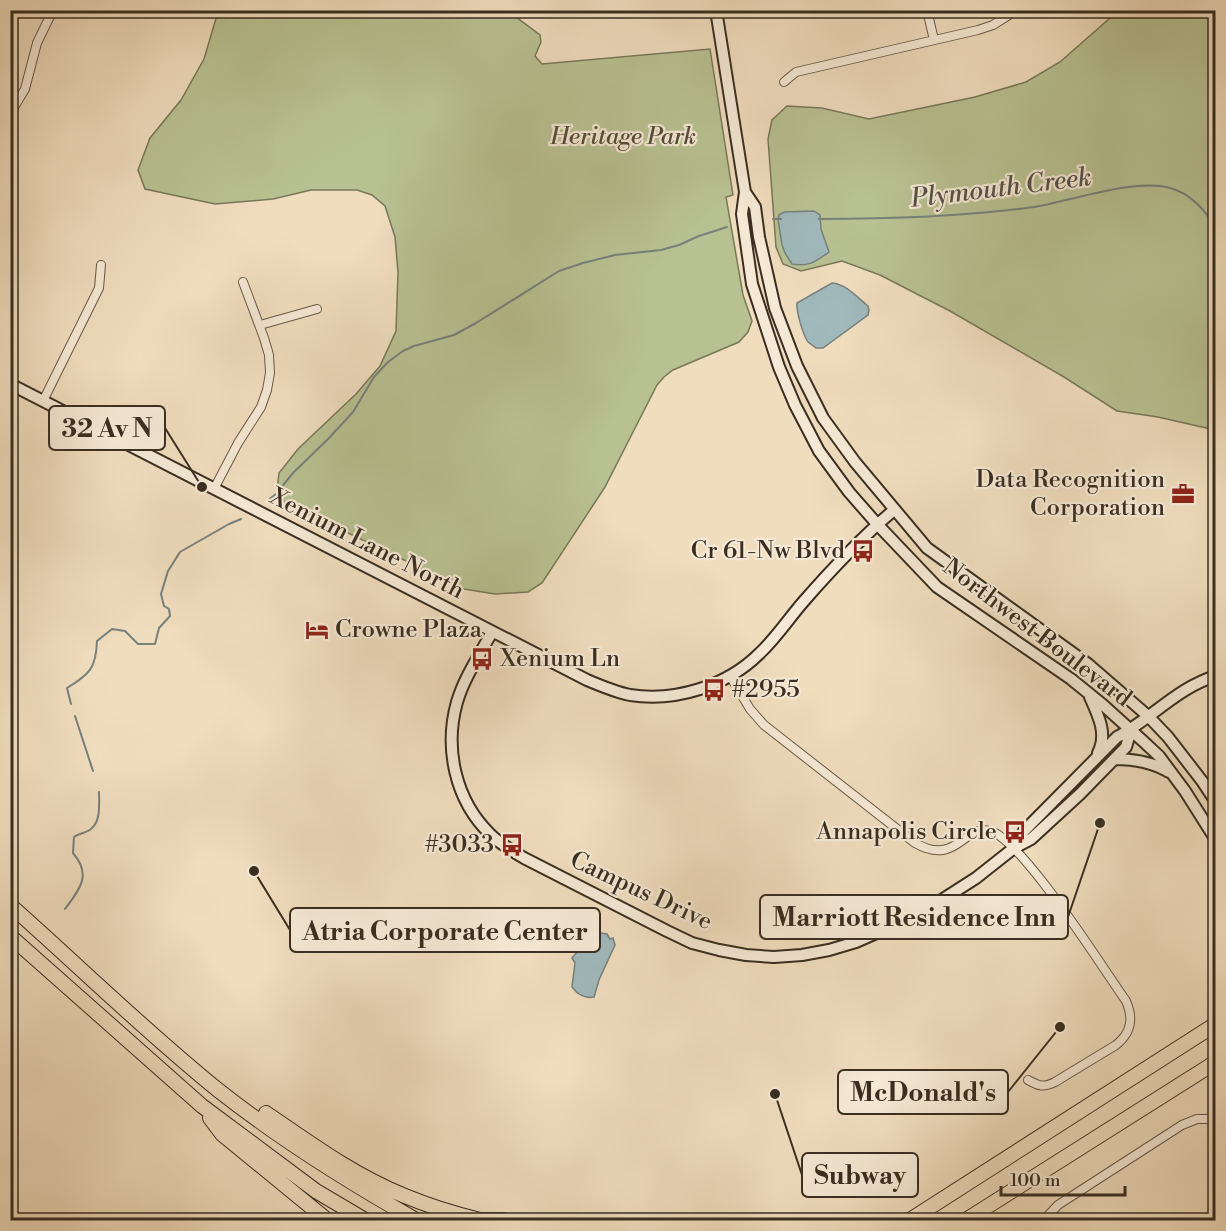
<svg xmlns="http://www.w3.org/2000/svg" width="1226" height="1231" font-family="'Libre Bodoni',serif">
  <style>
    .green { fill: #b8c192; stroke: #78785a; stroke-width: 1.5 }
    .water { fill: #a0b9bc; stroke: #77817e; stroke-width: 1.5 }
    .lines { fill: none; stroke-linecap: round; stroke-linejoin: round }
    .stream { stroke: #77817e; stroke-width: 2 }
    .street-casing { stroke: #675a48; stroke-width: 10 }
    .secondary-casing { stroke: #392e21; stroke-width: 14 }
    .highway-casing { stroke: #392e21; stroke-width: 16 }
    .street { stroke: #f5e9d5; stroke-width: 8 }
    .secondary { stroke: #f5e9d5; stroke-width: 10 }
    .highway { stroke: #f0ddbe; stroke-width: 14 }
    .labels { text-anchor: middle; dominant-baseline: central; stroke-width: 4.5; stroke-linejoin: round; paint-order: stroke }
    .park-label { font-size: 24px; font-style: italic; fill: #524b38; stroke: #f5e9d5 }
    .poi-label { font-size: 24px; fill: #392e21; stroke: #f5e9d5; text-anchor: end }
    .street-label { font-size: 24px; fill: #392e21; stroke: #f5e9d5 }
    .water-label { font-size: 26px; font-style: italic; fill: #535148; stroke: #f5e9d5 }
    .leader { fill: none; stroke: #392e21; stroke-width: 2 }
    .callout-dot { fill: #392e21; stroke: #f5e9d5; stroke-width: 2 }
    .callout { fill: #f5e9d5; stroke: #392e21; stroke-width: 2 }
    .callout-label { font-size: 26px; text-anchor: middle; font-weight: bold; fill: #392e21 }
  </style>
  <rect width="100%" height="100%" fill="#f0ddbe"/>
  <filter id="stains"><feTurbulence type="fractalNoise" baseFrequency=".00333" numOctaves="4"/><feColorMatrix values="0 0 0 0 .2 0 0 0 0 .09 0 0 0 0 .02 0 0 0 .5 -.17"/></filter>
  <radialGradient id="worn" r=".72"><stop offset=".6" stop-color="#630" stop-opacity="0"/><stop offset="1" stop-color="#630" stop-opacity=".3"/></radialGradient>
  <path class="green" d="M220 11H508L540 35 541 42 535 56 542 64 710 49 733 195 726 197 743 295 752 321 748 332 739 342 673 370 664 377 657 385 605 487 542 583 528 592 495 594 464 589 284 502 277 490 279 473 298 449 356 394 380 366 396 331 398 272 395 237 385 206 372 195 357 190H311L273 199 215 204 145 189 138 170 150 138 181 100 204 59 217 15Z
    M1118 11H1215V430L1158 417 1117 411 1064 377 950 311 880 275 842 261 801 271 783 264 776 247 768 139 772 120 787 106 822 108 869 119 975 97 1026 82 1060 62Z"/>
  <path class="water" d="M814 211 820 215 821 229 829 252C815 262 809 267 792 264L785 253 782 245 778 219 779 215 784 212Z
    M832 283C846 284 857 297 868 306L869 310 868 315 823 348H816C815 347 810 344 808 342 803 335 796 311 797 303Z
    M594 932 607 934 610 939 613 938 615 945 599 980 594 997C585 999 577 994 572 987L575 963 572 958C575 953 579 952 582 947 586 940 586 936 594 932Z"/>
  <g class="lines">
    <path class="stream" d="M773 219H781
      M819 219C891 219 963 217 1034 207 1072 201 1134 178 1170 188 1190 193 1207 211 1216 230
      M267 501 276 494 293 473 329 438 353 412 374 377 388 362 403 351 414 346 454 335 476 323 559 271 583 263 615 255 661 250 679 245 699 236 727 227
      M71 704 67 688C90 674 96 668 97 641L112 629 125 631 138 644H155L159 628 170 616 169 609 164 606 161 594 168 571 180 552 229 524 241 519
      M75 716 93 771
      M65 909C80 889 92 875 73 853L74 837C79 833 88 833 92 828 101 820 99 803 99 792"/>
    <g class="street-casing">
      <path id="street" d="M927 10 934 40
        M784 82 796 72 978 30 993 25 1017 10
        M10 114 25 89 37 43 53 10
        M260 325 317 309
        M43 401 99 288 101 265
        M214 489 238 443 261 407 267 390 270 373 269 355 264 338 243 282
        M730 676 750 709 764 725 915 843C957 867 963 824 990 831 1021 838 1104 970 1126 1001 1134 1019 1131 1033 1116 1045L1055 1082C1043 1088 1039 1086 1028 1080
        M1044 1220 1058 1205 1182 1125 1197 1119H1216"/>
    </g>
    <g class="secondary-casing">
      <path id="secondary" d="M716 10 745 192 742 214 752 284 779 367 795 405 819 451 849 492 877 524 937 587 1071 679 1103 705 1144 742 1159 756 1185 791 1216 840
        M745 192 755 207 759 237 775 308 797 366 823 418 855 462 927 548 1088 664 1148 716 1168 737 1202 781 1216 802
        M10 384 587 680C601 686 615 692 630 695 676 702 727 686 760 653 777 637 789 618 804 601 832 569 862 537 894 510
        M492 632C480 654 464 678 457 702 444 748 455 800 490 834 500 844 512 851 524 858L667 931 692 943 719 950 746 955 774 957 802 955 829 950 856 942 897 924 937 903 976 878 1014 848 1031 839 1080 794 1126 747 1131 730
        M1090 697C1098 715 1108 734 1098 753
        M1115 759C1135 759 1152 762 1169 772
        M1014 848 1024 831 1117 737C1151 719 1178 687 1216 676"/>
    </g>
    <g class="highway-casing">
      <path id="highway" d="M10 905C80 967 146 1032 218 1090 280 1139 347 1181 416 1220
        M10 936 202 1106 316 1191 365 1220
        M266 1113C311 1144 355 1176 405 1196 429 1206 455 1214 480 1220
        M210 1118 222 1134 327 1220
        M478 1220H503
        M910 1220 1216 1024
        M966 1220 1216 1062"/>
    </g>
    <use href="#street" class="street"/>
    <use href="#secondary" class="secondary"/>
    <use href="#highway" class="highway"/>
  </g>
  <defs>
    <g id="office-bare" transform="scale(1.8)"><path d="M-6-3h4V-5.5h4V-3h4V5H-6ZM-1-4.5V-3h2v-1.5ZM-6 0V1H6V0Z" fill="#8f2418" stroke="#f5e9d5" stroke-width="2.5" paint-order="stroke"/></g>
    <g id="bus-bare" transform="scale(1.8)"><path d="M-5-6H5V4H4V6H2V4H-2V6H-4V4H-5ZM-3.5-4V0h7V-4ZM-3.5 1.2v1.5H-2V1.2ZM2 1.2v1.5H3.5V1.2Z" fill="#8f2418" stroke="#f5e9d5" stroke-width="2.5" paint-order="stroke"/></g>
    <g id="hotel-bare" transform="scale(1.8)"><path d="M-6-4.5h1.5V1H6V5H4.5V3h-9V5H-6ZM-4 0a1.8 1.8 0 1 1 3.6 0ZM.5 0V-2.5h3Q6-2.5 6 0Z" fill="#8f2418" stroke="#f5e9d5" stroke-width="2.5" paint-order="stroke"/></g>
  </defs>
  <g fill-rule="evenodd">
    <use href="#office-bare" x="1183" y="494"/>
    <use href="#bus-bare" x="863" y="551"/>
    <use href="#hotel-bare" x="317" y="630"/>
    <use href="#bus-bare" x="482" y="659"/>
    <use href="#bus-bare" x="714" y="690"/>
    <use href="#bus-bare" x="1015" y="832"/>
    <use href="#bus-bare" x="512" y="845"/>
  </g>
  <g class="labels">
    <g class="park-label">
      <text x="623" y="137">Heritage Park</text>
    </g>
    <g class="poi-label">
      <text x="1165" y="480">Data Recognition<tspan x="1165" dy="28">Corporation</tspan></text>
      <text x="845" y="551">Cr 61-Nw Blvd</text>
      <text x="335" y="630" text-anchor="start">Crowne Plaza</text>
      <text x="500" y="659" text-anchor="start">Xenium Ln</text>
      <text x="732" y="690" text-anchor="start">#2955</text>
      <text x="997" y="832">Annapolis Circle</text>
      <text x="494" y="845">#3033</text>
    </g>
    <g class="street-label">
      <text transform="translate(367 544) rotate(27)">Xenium Lane North</text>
      <text transform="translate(1037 633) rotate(37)">Northwest Boulevard</text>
      <text transform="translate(641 891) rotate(25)">Campus Drive</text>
    </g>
    <g class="water-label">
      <text transform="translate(1001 188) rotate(-7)">Plymouth Creek</text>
    </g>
  </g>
  <path class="leader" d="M202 487L165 428M1100 823L1068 917M254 871L290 930M1060 1027L1008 1092M775 1094L802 1175"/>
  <g class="callout-dot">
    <circle cx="202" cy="487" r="6"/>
    <circle cx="1100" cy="823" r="6"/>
    <circle cx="254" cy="871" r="6"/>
    <circle cx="1060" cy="1027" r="6"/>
    <circle cx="775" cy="1094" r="6"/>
  </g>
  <g class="callout">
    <rect x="49" y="406" width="116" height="44" rx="6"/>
    <rect x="760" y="895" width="308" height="44" rx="6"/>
    <rect x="290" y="908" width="310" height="44" rx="6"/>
    <rect x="838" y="1070" width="170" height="44" rx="6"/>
    <rect x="802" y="1153" width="116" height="44" rx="6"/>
  </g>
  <g class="callout-label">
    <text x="107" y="437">32 Av N</text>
    <text x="914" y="926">Marriott Residence Inn</text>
    <text x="445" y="940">Atria Corporate Center</text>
    <text x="923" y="1101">McDonald's</text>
    <text x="860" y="1184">Subway</text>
  </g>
  <rect width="1226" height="1231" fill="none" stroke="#f0ddbe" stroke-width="36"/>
  <rect x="12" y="12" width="1202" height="1207" fill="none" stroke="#392e21" stroke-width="3"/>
  <rect x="18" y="18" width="1190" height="1195" fill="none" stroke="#392e21" stroke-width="1.5"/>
  <path d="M1001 1186v9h124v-9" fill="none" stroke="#392e21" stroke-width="3"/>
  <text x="1010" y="1186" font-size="18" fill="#392e21" stroke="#f5e9d5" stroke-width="4.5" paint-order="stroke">100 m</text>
  <rect width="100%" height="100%" filter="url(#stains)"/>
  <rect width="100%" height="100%" fill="url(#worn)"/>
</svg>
